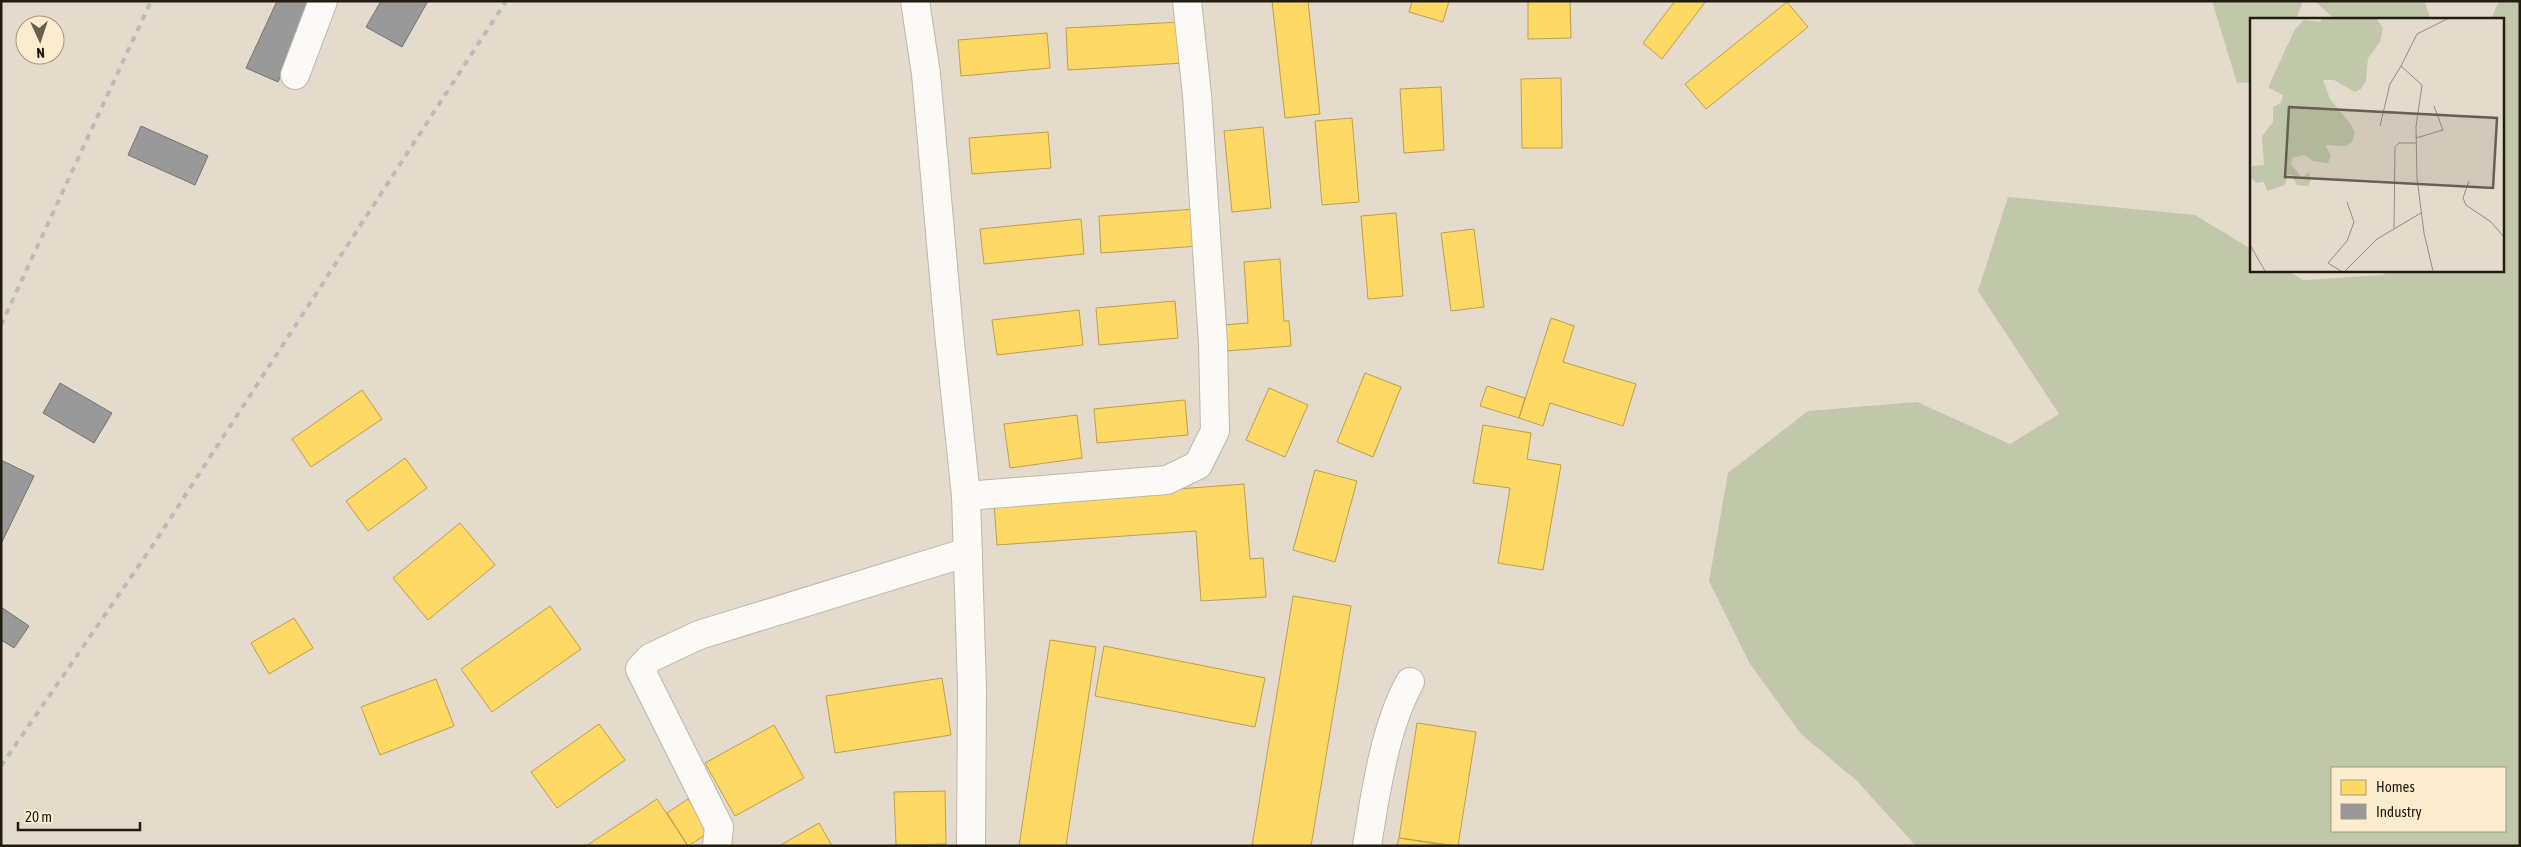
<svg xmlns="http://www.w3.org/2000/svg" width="2521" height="847" font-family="'Asap Condensed',sans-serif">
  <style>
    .green { fill: #c1c7aa; fill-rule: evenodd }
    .homes { fill: #ffd966; stroke: #bda04c }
    .industry { fill: #999; stroke: #757470 }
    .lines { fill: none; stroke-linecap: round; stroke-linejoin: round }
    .minor-casing { stroke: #beb7ab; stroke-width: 30 }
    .tertiary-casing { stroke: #beb7ab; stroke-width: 30 }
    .minor { stroke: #fbfaf7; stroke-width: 28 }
    .tertiary { stroke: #fbfaf7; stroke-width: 28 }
    .rail { stroke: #bebcb8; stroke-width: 4; stroke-dasharray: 6 6; stroke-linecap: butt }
    .inset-road { fill: none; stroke: #968f81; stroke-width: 1 }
    .view { fill: #665f52; fill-opacity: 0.15; stroke: #665f52; stroke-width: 2.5 }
    .inset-edge { fill: none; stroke: #221c11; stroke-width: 2.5 }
  </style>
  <rect width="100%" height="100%" fill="#e4dbcc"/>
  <path class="green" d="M2212 1H2303L2296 19H2251V82L2237 83Z
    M2315 1H2424L2431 19H2334Z
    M2499 1H2520V846H1916L1857 781 1801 734 1750 664 1709 581 1728 473 1808 411 1917 402 2010 444 2059 414 1978 291 2008 197 2195 215 2251 249V270H2286L2303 280 2383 275 2390 270H2502V19H2491ZM2332 768H2505V831H2332Z"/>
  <path class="homes" d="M1272 1H1308L1320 114 1285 118Z
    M1412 1H1449L1443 22 1409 12Z
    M1528 1H1570L1571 38 1528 39Z
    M1675 1H1706L1662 59 1643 43Z
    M1787 2 1808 27 1706 109 1685 84Z
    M1181 22 1184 63 1068 70 1066 28Z
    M1047 33 1050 68 961 76 958 40Z
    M1561 78 1562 148H1522L1521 79Z
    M1441 87 1444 150 1404 153 1400 89Z
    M1352 118 1359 202 1322 205 1315 121Z
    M1263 127 1271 208 1232 212 1224 131Z
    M1048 132 1051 168 972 174 969 138Z
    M1196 209 1199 246 1101 253 1099 216Z
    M1396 213 1403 296 1368 299 1361 216Z
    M1081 219 1084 254 984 264 980 229Z
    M1474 229 1484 307 1451 311 1441 233Z
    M1280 259 1284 321H1289L1291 346 1225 351 1223 325 1248 323 1244 262Z
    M1175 301 1178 338 1099 345 1096 308Z
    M1079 310 1083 345 997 355 992 320Z
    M1551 318 1574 326 1563 362 1636 384 1623 426 1550 403 1543 426 1519 418Z
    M1365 373 1401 387 1373 457 1337 442Z
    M1487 386 1525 398 1519 418 1480 406Z
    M1269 388 1308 405 1285 457 1246 440Z
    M362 390 382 419 311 467 292 439Z
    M1185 400 1188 435 1097 443 1094 409Z
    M1077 415 1082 458 1010 468 1004 424Z
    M1483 425 1531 433 1527 459 1561 465 1543 570 1498 563 1510 488 1473 483Z
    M405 458 427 488 368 531 346 501Z
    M1315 470 1357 481 1335 562 1293 550Z
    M1244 484 1250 559 1263 558 1266 597 1201 601 1196 531 997 545 994 503Z
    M460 523 495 565 428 620 393 578Z
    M1293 596 1351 606 1311 846H1252Z
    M550 606 581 649 492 712 461 669Z
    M294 618 313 648 269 674 251 643Z
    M1050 640 1096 647 1066 846H1019Z
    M1104 646 1265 678 1255 727 1095 696Z
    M942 678 951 735 835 753 826 696Z
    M436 679 454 726 380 755 361 707Z
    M1417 723 1476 732 1458 846 1399 838Z
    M599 724 625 760 557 808 531 772Z
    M774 725 804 778 735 816 705 763Z
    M945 791 946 844 896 845 894 792Z
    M657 799 688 846H586Z
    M688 799 710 832 688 846 667 813Z
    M819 823 832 846H779Z
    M1399 838 1449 846H1397Z"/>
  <path class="industry" d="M277 1H314L278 82 246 68Z
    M381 1H428L402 47 366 27Z
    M141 126 208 156 195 185 128 155Z
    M60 383 112 413 94 443 43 413Z
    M1 460 34 476 1 544Z
    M1 607 29 626 14 648 1 640Z"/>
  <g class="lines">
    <g class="minor-casing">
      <path id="minor" d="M295 75 323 1
        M966 496 1167 480 1198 465 1215 431 1213 343 1197 95 1187 1
        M717 846 719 827 640 669 650 658 699 635 968 552
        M1367 846C1375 795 1385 726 1410 682"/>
    </g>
    <g class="tertiary-casing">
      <path id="tertiary" d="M915 1 926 74 949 333 966 496 972 688 971 846"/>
    </g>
    <use href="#minor" class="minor"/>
    <use href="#tertiary" class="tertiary"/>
    <path class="rail" d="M1 325 151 1
      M1 766 153 545 506 1"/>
  </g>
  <g transform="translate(2250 18)">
    <rect width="254" height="254" fill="#e4dbcc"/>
    <path d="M71 0H126L133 10 130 24 118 40 116 63 111 71 105 74 84 62H73L80 81 102 108 105 115 102 124 96 128 75 127 81 137 78 145 63 143 54 137 42 140 41 146 52 160 59 154 61 163 58 168 47 167 42 157H38L35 167 17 173 14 164 7 165 1 159 2 148 14 147 12 118 23 104V89L31 85 33 77 19 70 20 65 45 11 54 2 71 4Z" fill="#c1c7aa"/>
    <path class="inset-road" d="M130 108 140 66 151 48M166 120 193 112 184 88M219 163 213 180 216 187 241 204 254 219M144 210 145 129 149 125H166M0 227 15 253M91 253 78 245 97 223 104 204 97 184M95 253 127 221 171 195M183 253 174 215 167 160 166 109 172 67 151 48 167 16 199 0"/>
    <path class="view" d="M39 89 247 100 243 170 35 159Z"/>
    <rect width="254" height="254" class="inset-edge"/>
  </g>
  <rect width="2521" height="847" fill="none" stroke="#221c11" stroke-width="5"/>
  <rect x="2331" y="767" width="175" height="65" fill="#fcecce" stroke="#a59982"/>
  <rect x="2341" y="780" width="25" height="15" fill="#ffd966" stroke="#a59982"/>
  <text x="2376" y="792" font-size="15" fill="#221c11">Homes</text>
  <rect x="2341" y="804" width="25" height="15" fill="#999999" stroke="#a59982"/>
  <text x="2376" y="817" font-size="15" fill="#221c11">Industry</text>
  <g transform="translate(40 40) rotate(177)"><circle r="24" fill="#fcecce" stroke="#a59982"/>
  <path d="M0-4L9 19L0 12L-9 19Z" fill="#665f52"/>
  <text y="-8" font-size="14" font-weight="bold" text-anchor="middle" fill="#221c11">N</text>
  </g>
  <path d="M18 822v8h122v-8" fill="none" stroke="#221c11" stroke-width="2.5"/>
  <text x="25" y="822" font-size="15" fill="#221c11" stroke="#fcecce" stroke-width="4" paint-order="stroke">20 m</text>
</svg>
